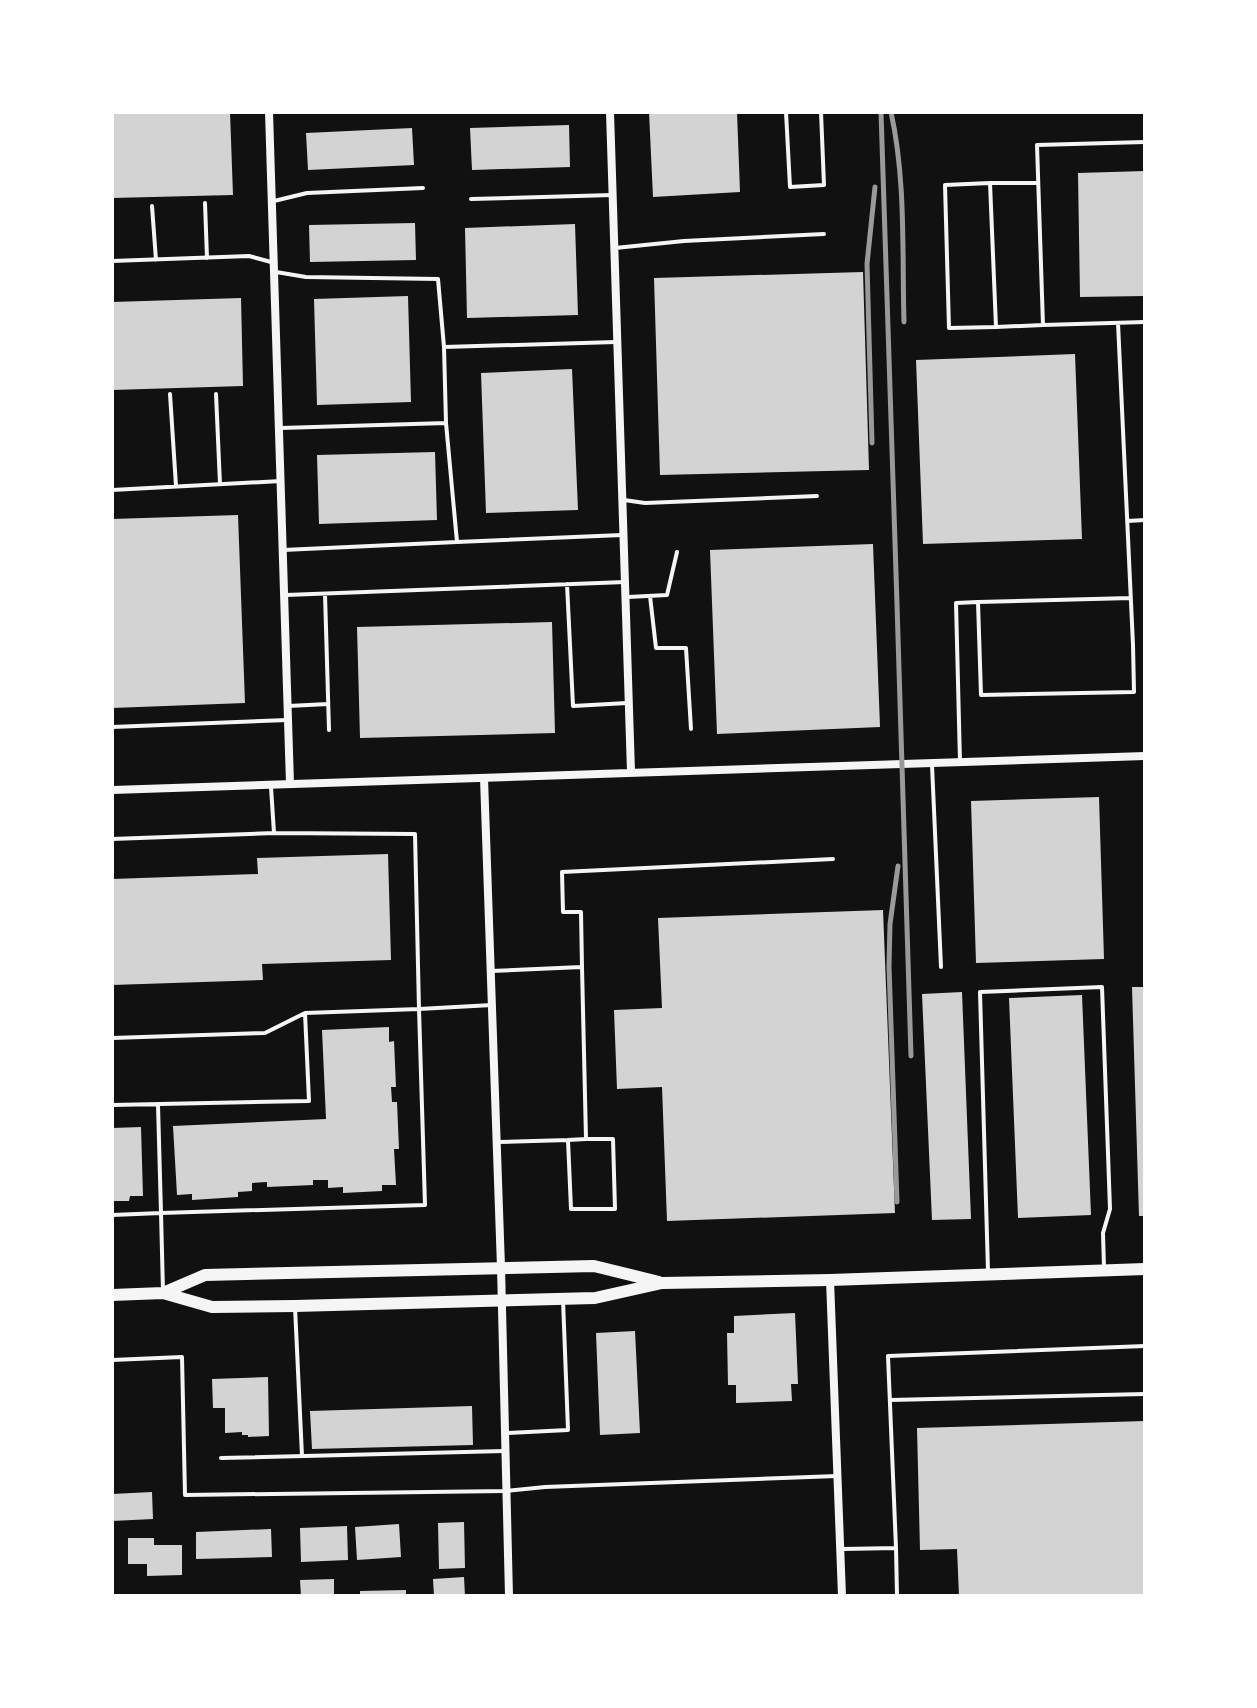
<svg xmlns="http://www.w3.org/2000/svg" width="1257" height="1708" font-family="'Zilla Slab',serif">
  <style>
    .building { fill: #d3d3d3 }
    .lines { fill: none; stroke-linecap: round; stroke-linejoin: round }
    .service { stroke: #f5f5f5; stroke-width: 4 }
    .minor { stroke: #f5f5f5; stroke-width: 8 }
    .secondary { stroke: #f5f5f5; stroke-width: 12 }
    .rail { stroke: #9a9a9a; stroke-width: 5 }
  </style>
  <rect width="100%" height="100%" fill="#111"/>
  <path class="building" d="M112 112H230L233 195 112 198Z
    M649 112H737L740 192 653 197Z
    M569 125 570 167 472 170 470 128Z
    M412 128 414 165 308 170 306 133Z
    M1145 171V296L1080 297 1078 173Z
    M415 223 416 260 310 262 309 225Z
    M575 224 578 315 467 318 465 228Z
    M863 272 869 470 660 475 654 278Z
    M408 296 411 402 317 405 314 299Z
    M241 298 243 386 112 390V302Z
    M1075 354 1082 539 923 544 916 360Z
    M572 369 578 510 486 513 481 373Z
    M435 452 437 520 319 524 317 455Z
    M238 515 245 703 112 708V519Z
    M873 544 880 727 717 734 710 550Z
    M552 622 555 733 360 738 357 627Z
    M1099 797 1104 959 976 963 971 801Z
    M388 854 391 960 262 964 263 980 112 985V879L258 874 257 858Z
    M883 910 895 1213 667 1221 662 1087 617 1089 614 1010 662 1008 658 918Z
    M1132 987H1145V1216H1139Z
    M962 992 971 1219 932 1220 922 994Z
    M1082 995 1091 1215 1018 1218 1009 998Z
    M389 1027V1042L394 1041 396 1087H391L392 1102H397L399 1149H394L396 1185H382V1191L343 1193V1187L328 1188V1180H313V1185L267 1187V1182L252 1183V1191L238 1192V1197L192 1200V1194L177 1195 173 1126 326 1119 322 1030Z
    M141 1127 143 1196H130L129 1201H112V1128Z
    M795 1313 798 1384H791L792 1401 736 1403V1385H728L727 1333H734V1316Z
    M635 1331 640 1433 600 1435 596 1333Z
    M268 1377 269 1436 248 1437V1435H242V1432L225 1433V1408H213L212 1379Z
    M472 1406 473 1445 312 1449 310 1411Z
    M1145 1421V1596H959L957 1549 920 1550 917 1428Z
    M152 1492 153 1519 112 1521V1494Z
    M464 1522 465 1568 439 1569 438 1523Z
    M399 1524 401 1557 357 1560 355 1527Z
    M347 1526 348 1560 301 1562 300 1528Z
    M271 1529 272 1557 196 1559V1532Z
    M128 1538H154V1545H182V1575L147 1576V1564H128Z
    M464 1577 465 1596H434L433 1579Z
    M334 1579V1596H301L300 1580Z
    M406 1590V1596H360V1591Z"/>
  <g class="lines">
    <path class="service" d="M786 112 790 187 824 185 821 112
      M1145 142 1037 145 1043 325 1145 322
      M990 183 945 185 949 328 996 327
      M1038 183H990L996 327 1043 325
      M471 199 612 195
      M274 201 307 193 423 188
      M205 203 207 258
      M152 206 156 260
      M615 248 684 241 824 234
      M112 261 249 256 271 262
      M276 272 306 277 438 279 444 347 616 342
      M1118 323 1133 645 1134 692 981 695 978 602 1131 598
      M170 394 176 486
      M216 394 220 484
      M281 428 446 423 444 347
      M112 490 281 481
      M624 500 645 503 817 496
      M1127 521 1145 520
      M457 542 622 535
      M283 550 457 542 446 423
      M567 584 573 706 627 703
      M325 594 329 730
      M286 595 625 582
      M650 596 656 648H686L691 729
      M628 597 667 595 677 552
      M288 706 328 704
      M112 727 288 720
      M960 762 956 603 978 602
      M932 765 941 967
      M274 833 415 834 419 1009 492 1005
      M112 839 274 833 271 787
      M582 967 581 912H563L562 872 833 859
      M491 971 582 967 586 1139H613L615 1209H571L568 1140 586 1139
      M112 1038 265 1033 305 1013
      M112 1105 309 1101 305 1013 419 1009 425 1205 161 1213 163 1291
      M499 1142 568 1140
      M112 1215 161 1213 158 1105
      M988 1271 980 992 1102 987 1110 1209 1103 1233 1104 1268
      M295 1307 302 1456
      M112 1360 182 1357 185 1495 506 1491 545 1487 837 1476
      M890 1400 1145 1394
      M507 1433 568 1430 563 1300
      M221 1458 505 1451
      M896 1548 888 1356 1145 1346
      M843 1549 896 1548 897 1596"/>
    <path class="minor" d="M269 112 290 784
      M610 112 631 772
      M484 778 501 1267 509 1596
      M112 790 1145 756
      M830 1280 842 1596"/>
    <path class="secondary" d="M163 1293 205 1275 594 1266 659 1282
      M112 1295 163 1293 212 1307 295 1306 595 1298 662 1283 830 1280 1145 1269"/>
    <path class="rail" d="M881 112C893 427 900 741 911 1056
      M891 112C906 180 902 252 904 322
      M872 443 867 264 875 187
      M897 1202 889 966 890 924 898 866"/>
  </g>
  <rect width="1257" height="1708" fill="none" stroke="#ffffff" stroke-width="228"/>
</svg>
